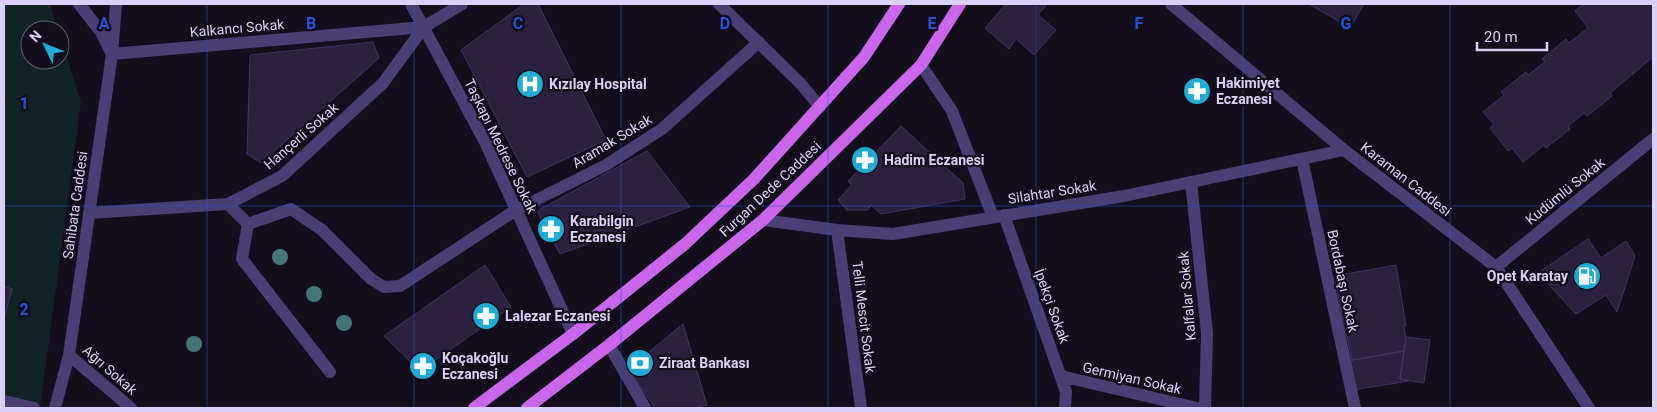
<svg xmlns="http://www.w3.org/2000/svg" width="1657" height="412" font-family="Roboto,sans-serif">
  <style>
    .green { fill: #122325 }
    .building { fill: #2b213e; stroke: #423263 }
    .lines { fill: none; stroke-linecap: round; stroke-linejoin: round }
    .minor { stroke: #493f75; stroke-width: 12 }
    .major { stroke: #ca66ea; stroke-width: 12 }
    .tree { fill: #417877 }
    .grid { fill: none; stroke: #2654da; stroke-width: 1; stroke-opacity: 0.55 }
    .labels { text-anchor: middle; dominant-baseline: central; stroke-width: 4.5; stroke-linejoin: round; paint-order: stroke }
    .street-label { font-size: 14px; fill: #dad0f8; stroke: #120e1c }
    .poi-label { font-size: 14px; font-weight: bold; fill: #dad0f8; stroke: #120e1c; text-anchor: start }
    .grid-label { font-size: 16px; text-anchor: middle; font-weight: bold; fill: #2654da; stroke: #120e1c; stroke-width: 4.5; stroke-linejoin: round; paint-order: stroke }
  </style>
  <rect width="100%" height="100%" fill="#120e1c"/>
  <path class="green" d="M16 4H50L58 30H30V60H60V36L81 102 40 408H4V5Z"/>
  <path class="building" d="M524 4H538L606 140 527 177 461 50Z
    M1006 4H1047L1038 15 1056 30 1034 55 1016 39 1009 49 985 28Z
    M1309 4H1364L1350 28Z
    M1584 4H1653V57L1610 93 1612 96 1587 116 1584 113 1568 126 1570 129 1546 148 1544 145 1523 162 1512 148 1508 151 1490 128 1494 124 1483 112 1504 95 1501 92 1526 72 1528 75 1545 62 1542 59 1566 39 1569 43 1588 28 1575 11Z
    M373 42 379 58 261 163 247 154 250 55Z
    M901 126 963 183 965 199 881 214 871 205 868 210H847L838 200 852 185 848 181Z
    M647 151 690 207 560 254 537 211Z
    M1588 239 1601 258 1626 241 1635 256 1617 312 1606 295 1576 314 1538 273Z
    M485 265 511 307 420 371 384 336Z
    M1396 265 1406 326H1404L1406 340 1404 351 1352 360 1347 336H1345L1335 276Z
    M4 286 12 289 4 318Z
    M683 324 707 405 692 408H655L628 369Z
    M1406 337 1430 340 1424 383 1400 379Z
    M1404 351 1400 379 1409 381 1353 390 1348 361Z"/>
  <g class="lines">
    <path class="minor" d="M79 4 101 32 112 54 424 27
      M411 4 485 142 573 334
      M719 4 801 84 820 107
      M1171 4 1344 150 1496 267 1589 408
      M921 65 952 111 993 217
      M1302 159 1355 408
      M1191 182 1207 333 1205 408
      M228 204 248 224 242 259 330 372
      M89 213 228 204 282 176 383 83 424 27 462 4
      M1004 215 1066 392 1065 408
      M763 220 837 230 893 234 1124 196 1344 150
      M248 224 291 209 322 230 371 279 384 287 400 286 516 210 606 165 662 129 759 42
      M837 230 861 408
      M1496 267 1653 139
      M609 345 645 408
      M69 355 131 408
      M1061 376 1197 408
      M4 401 34 408
      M55 408 69 355 112 54 116 4"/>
    <path class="major" d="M474 408 573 334 685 244 754 179 864 57 899 4
      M527 408 609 345 763 220 921 65 960 4"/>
  </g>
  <g class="tree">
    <circle cx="280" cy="257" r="8"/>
    <circle cx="314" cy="294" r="8"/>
    <circle cx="344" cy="323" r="8"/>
    <circle cx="194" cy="344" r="8"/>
  </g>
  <path class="grid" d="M207 4V408M414 4V408M621 4V408M828 4V408M1036 4V408M1243 4V408M1450 4V408M4 206H1653"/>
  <defs>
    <g id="hospital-disc" transform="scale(1.4375)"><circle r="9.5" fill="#1eabd6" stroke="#120e1c"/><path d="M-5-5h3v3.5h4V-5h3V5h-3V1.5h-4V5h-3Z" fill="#fff"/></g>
    <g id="pharmacy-disc" transform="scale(1.4375)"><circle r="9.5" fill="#1eabd6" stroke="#120e1c"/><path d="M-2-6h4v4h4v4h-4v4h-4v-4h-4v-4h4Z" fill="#fff"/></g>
    <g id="fuel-disc" transform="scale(1.4375)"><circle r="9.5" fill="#1eabd6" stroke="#120e1c"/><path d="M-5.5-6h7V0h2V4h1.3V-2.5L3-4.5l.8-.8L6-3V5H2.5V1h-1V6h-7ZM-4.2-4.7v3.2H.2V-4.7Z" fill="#fff"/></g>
    <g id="bank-disc" transform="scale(1.4375)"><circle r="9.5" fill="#1eabd6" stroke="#120e1c"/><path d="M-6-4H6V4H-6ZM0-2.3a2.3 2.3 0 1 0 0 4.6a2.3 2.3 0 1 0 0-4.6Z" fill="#fff"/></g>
  </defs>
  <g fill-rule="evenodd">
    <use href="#hospital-disc" x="530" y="84"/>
    <use href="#pharmacy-disc" x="1197" y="91"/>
    <use href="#pharmacy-disc" x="865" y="160"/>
    <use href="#pharmacy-disc" x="551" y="229"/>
    <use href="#fuel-disc" x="1587" y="276"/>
    <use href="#pharmacy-disc" x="486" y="316"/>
    <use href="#bank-disc" x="640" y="363"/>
    <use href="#pharmacy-disc" x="423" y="366"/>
  </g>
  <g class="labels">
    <g class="street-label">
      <text transform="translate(237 28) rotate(-5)">Kalkancı Sokak</text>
      <text transform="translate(301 136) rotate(-41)">Hançerli Sokak</text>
      <text transform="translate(612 141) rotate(-31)">Aramak Sokak</text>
      <text transform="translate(501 146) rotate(64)">Taşkapı Medrese Sokak</text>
      <text transform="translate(1406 179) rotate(38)">Karaman Caddesi</text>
      <text transform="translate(770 189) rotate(-43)">Furgan Dede Caddesi</text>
      <text transform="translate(1565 191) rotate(-39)">Kudümlü Sokak</text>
      <text transform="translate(1052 192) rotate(-9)">Silahtar Sokak</text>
      <text transform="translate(75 205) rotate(-82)">Sahibata Caddesi</text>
      <text transform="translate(1343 281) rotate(78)">Bordabaşı Sokak</text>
      <text transform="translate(1187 296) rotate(-95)">Kalfalar Sokak</text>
      <text transform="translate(1052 306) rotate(70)">İpekçi Sokak</text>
      <text transform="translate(864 317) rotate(83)">Telli Mescit Sokak</text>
      <text transform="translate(110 370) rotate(41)">Ağrı Sokak</text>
      <text transform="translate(1132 378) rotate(13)">Germiyan Sokak</text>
    </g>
    <g class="poi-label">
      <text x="1216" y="83">Hakimiyet<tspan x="1216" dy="16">Eczanesi</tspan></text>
      <text x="549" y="84">Kızılay Hospital</text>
      <text x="884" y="160">Hadim Eczanesi</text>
      <text x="570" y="221">Karabilgin<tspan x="570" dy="16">Eczanesi</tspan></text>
      <text x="1568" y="276" text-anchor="end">Opet Karatay</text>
      <text x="505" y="316">Lalezar Eczanesi</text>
      <text x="442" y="358">Koçakoğlu<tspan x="442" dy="16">Eczanesi</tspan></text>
      <text x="659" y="363">Ziraat Bankası</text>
    </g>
  </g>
  <g class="grid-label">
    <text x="104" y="29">A</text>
    <text x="311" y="29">B</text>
    <text x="518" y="29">C</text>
    <text x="725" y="29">D</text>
    <text x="932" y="29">E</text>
    <text x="1139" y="29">F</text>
    <text x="1346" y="29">G</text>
    <text x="24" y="109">1</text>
    <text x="24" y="315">2</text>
  </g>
  <rect width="1657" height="412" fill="none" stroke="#dad0f8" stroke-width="10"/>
  <g transform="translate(45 45) rotate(313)"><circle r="24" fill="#120e1c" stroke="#625c74"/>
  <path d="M0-4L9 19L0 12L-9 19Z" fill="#1eabd6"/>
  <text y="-8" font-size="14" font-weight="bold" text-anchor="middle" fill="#dad0f8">N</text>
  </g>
  <path d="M1477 42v8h70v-8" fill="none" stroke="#dad0f8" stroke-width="2.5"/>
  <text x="1484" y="42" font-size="15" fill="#dad0f8" stroke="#120e1c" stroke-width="4" paint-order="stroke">20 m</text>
</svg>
